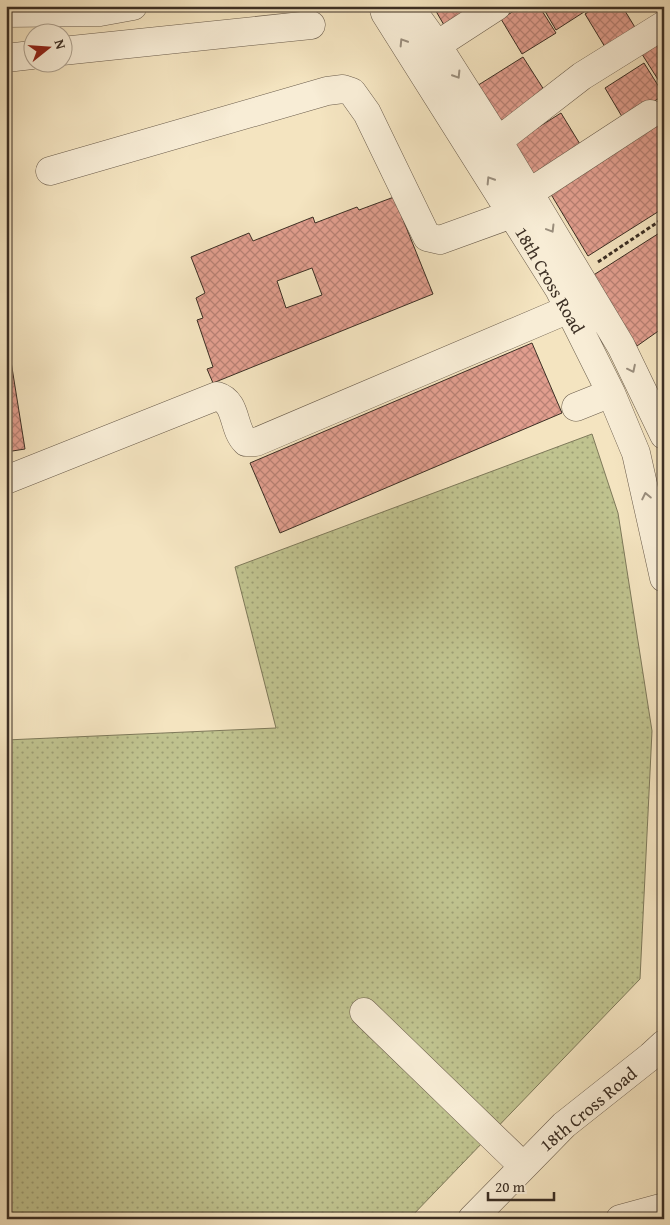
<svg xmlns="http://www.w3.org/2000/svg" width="670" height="1225" font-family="'Gentium Book Plus',serif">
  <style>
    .grass { fill: url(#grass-dots); stroke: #7e795a }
    .building { fill: url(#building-cross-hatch); stroke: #3c2f24; fill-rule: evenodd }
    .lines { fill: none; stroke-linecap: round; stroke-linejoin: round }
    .minor-casing { stroke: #6a5c4b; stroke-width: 29 }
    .path { stroke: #3c2f24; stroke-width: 3; stroke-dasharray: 4 2.5; stroke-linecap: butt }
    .minor { stroke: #f8edd6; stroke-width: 28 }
    .oneway { stroke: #9a8e7d }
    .labels { text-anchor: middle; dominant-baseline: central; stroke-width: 5; stroke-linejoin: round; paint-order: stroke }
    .street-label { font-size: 18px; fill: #3c2f24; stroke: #f8edd6 }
  </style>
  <defs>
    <pattern id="grass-dots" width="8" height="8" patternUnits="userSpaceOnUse" patternTransform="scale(1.25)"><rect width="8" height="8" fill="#c0c38f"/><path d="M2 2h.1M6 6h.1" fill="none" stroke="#9d9f75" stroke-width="1.8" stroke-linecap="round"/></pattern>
    <pattern id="building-cross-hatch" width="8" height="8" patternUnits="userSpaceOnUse" patternTransform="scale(1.25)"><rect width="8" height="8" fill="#e19e8e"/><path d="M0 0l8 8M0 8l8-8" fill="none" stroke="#b88174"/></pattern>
  </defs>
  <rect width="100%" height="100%" fill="#f4e4c0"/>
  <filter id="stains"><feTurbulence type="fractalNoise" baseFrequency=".004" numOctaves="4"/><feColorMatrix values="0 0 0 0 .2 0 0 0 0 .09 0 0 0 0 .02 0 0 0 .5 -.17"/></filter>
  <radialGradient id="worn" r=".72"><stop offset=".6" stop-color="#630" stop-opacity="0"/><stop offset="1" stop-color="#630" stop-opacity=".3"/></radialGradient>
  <path class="grass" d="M592 434 618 513 652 731 640 979 409 1219H6V740L276 728 235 567Z"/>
  <path class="building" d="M433 6H490L448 32Z
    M522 6H539L556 33 522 54 501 19Z
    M542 6H581L584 12 556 30Z
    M597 6H622L636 29 605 47 585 14Z
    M664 36V89L640 51Z
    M523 57 546 93 495 125 472 89Z
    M644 63 664 95 624 120 605 88Z
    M561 113 583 149 532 181 510 145Z
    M664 113V208L588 256 546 186Z
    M394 197 433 294 213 383 207 369 213 367 197 320 203 318 196 298 205 293 191 257 249 233 253 241 313 217 315 223 357 207 359 210ZM312 268 322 295 286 308 277 281Z
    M664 230V327L637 346 592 276Z
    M6 330 25 449 6 452Z
    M532 343 562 413 280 533 250 463Z"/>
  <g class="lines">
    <g class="minor-casing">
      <path id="minor" d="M383 6 385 13 559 289 611 393 636 453 664 578
        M409 6 437 45 498 141 621 346 664 435
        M6 13 100 12 133 6
        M437 45 497 6
        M62 51 311 25
        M6 58 32 55
        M498 141 582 76 664 25
        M50 171 327 91 343 89 352 92 367 113 427 237 440 240 512 214
        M529 193 650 114
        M576 407 611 393
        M6 480 217 396C238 402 232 429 246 442H256L569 309
        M364 1012 523 1166
        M472 1219 564 1125 651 1056 664 1044
        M620 1219 664 1207"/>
    </g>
    <path class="path" d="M598 262 664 218"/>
    <use href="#minor" class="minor"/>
  </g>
  <defs><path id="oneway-chevron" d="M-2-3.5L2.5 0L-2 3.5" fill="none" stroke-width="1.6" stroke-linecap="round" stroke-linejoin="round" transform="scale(1.25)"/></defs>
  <g class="oneway">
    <use href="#oneway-chevron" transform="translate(403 42) rotate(-122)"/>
    <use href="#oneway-chevron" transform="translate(457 75) rotate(58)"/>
    <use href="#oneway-chevron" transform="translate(490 180) rotate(-122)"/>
    <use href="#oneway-chevron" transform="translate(551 229) rotate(59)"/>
    <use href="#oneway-chevron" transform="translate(632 369) rotate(64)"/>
    <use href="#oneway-chevron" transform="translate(646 496) rotate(-102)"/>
  </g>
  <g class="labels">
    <g class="street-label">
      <text transform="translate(550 280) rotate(60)">18th Cross Road</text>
      <text transform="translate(588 1109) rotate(-40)">18th Cross Road</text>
    </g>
  </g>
  <rect width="670" height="1225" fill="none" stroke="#f4e4c0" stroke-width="25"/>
  <rect x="8" y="8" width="655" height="1210" fill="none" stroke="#3c2f24" stroke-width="2.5"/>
  <rect x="12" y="12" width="645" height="1200" fill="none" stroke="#3c2f24"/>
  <g transform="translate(48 48) rotate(73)"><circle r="24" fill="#f8edd6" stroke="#ada18f"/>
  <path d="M0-4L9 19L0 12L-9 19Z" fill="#8f2418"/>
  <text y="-8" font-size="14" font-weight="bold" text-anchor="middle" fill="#3c2f24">N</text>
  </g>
  <path d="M488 1192v8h66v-8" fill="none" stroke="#3c2f24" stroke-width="2.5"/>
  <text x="495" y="1192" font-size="15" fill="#3c2f24" stroke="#f8edd6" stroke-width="4" paint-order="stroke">20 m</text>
  <rect width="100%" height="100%" filter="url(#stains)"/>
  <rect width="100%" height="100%" fill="url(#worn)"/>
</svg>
